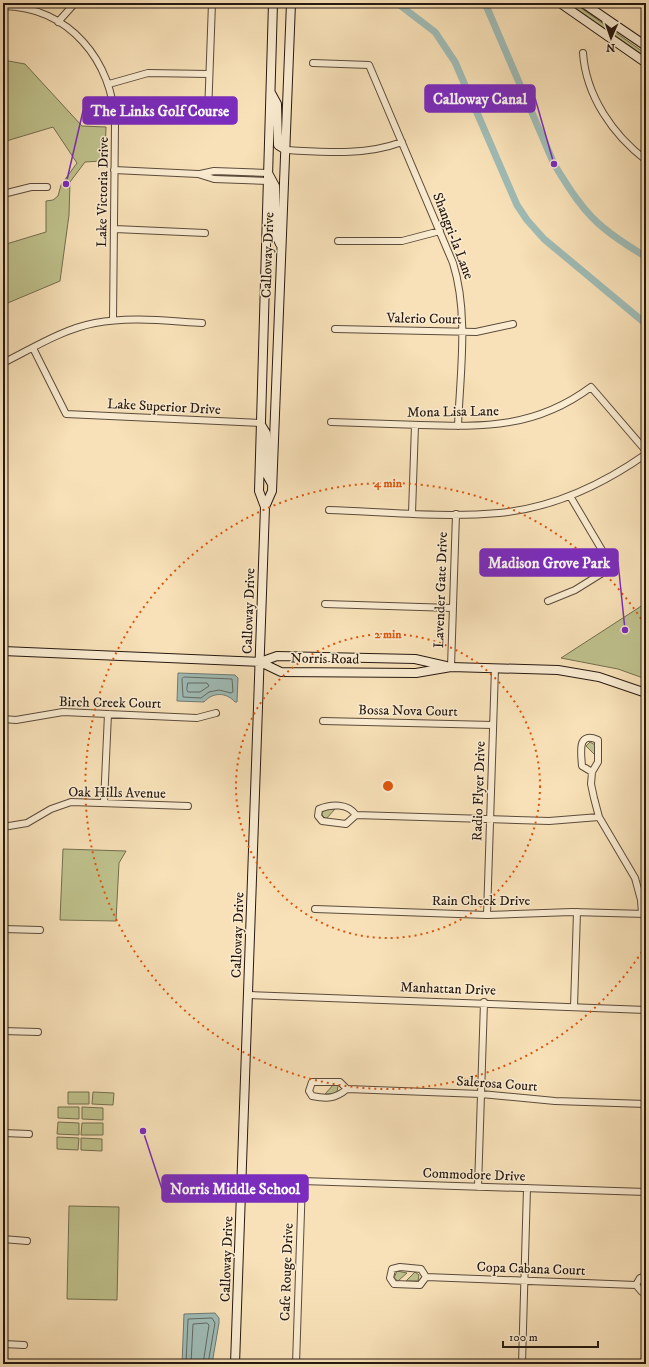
<svg xmlns="http://www.w3.org/2000/svg" width="649" height="1367" font-family="'IM FELL DW Pica',serif">
  <style>
    .green { fill: #bfc28d; stroke: #736e4f }
    .water { fill: #9fbcb6; stroke: #6f7b74 }
    .lines { fill: none; stroke-linecap: round; stroke-linejoin: round }
    .shore { stroke: #636a64; stroke-width: 1 }
    .canal { stroke: #9fbcb6; stroke-width: 7 }
    .street-casing { stroke: #5b4b3b; stroke-width: 8 }
    .secondary-casing { stroke: #271911; stroke-width: 10 }
    .street { stroke: #faecd1; stroke-width: 6 }
    .secondary { stroke: #faecd1; stroke-width: 8 }
    .ring { fill: none; stroke: #de560c; stroke-width: 2; stroke-dasharray: 2 4 }
    .labels { text-anchor: middle; dominant-baseline: central; stroke-width: 3; stroke-linejoin: round; paint-order: stroke }
    .street-label { font-size: 14px; fill: #271911; stroke: #faecd1 }
    .centre { fill: #de560c; stroke: #faecd1; stroke-width: 2 }
    .ring-label { font-size: 12px; text-anchor: middle; font-weight: bold; fill: #de560c; stroke: #faecd1; stroke-width: 3; stroke-linejoin: round; paint-order: stroke }
    .leader { fill: none; stroke: #7b2cbf; stroke-width: 1.5 }
    .callout-dot { fill: #7b2cbf; stroke: #faecd1; stroke-width: 1.5 }
    .callout { fill: #7b2cbf; stroke: #7b2cbf; stroke-width: 1.5 }
    .callout-label { font-size: 15px; text-anchor: middle; font-weight: bold; fill: #fff }
  </style>
  <rect width="100%" height="100%" fill="#f8e1b8"/>
  <filter id="stains"><feTurbulence type="fractalNoise" baseFrequency=".005" numOctaves="4"/><feColorMatrix values="0 0 0 0 .2 0 0 0 0 .09 0 0 0 0 .02 0 0 0 .5 -.17"/></filter>
  <radialGradient id="worn" r=".72"><stop offset=".6" stop-color="#630" stop-opacity="0"/><stop offset="1" stop-color="#630" stop-opacity=".3"/></radialGradient>
  <path class="green" d="M568 3H574L646 54V57Z
    M3 60 25 64 82 126 106 127 105 158 101 161 85 162 70 182 69 215 60 281 3 305V245L46 232V201L53 200 58 196 61 185 77 163 53 127 3 142Z
    M646 603V679L618 669 561 658Z
    M590 742 595 745V755L586 746Z
    M326 809H335L326 819 322 815V812Z
    M63 849 126 851 119 863 116 921 60 920Z
    M334 1084 338 1086 337 1092 334 1094H325Z
    M68 1092H89V1104H68Z
    M93 1092 114 1093 113 1105 92 1104Z
    M58 1107H79V1119L58 1118Z
    M82 1107 103 1108V1120L82 1119Z
    M58 1122 79 1123V1135L57 1134Z
    M82 1123H103V1135H81Z
    M57 1137 79 1138 78 1150 57 1149Z
    M81 1138 102 1139V1151L81 1150Z
    M69 1206 119 1207 117 1300 67 1299Z
    M397 1271 407 1273 398 1281 394 1278Z
    M415 1272 419 1275 418 1281H406Z"/>
  <path class="water" d="M178 673 235 675 238 678 237 702H235C226 692 213 692 204 702L177 701Z
    M215 1313 219 1318V1323L212 1364H182L184 1314Z"/>
  <g class="lines">
    <path class="shore" d="M184 677 232 679 233 692 231 693 219 690 209 692 201 698 183 697 182 679Z
      M188 683H207L209 686 200 692H188L187 690Z
      M186 1364 188 1319 212 1318 215 1323 208 1364
      M191 1364 193 1324 207 1323 209 1325 203 1364"/>
    <path class="canal" d="M397 3 435 32 455 62 517 205 527 220 544 239 646 324
      M485 3 554 164C568 187 584 213 605 229 618 240 632 248 646 257"/>
    <g class="street-casing">
      <path id="street" d="M3 6C69 7 113 61 115 124L113 320
        M58 22 75 3
        M583 53C586 96 613 135 646 160
        M313 63 369 65 453 263C469 314 460 374 458 426
        M109 84 148 73 209 74
        M208 114 212 3
        M286 150C325 152 364 156 402 142
        M114 170 198 174 214 179 268 181
        M200 174 214 171 268 173
        M3 194 31 187H47
        M115 229 205 233
        M338 241H402L440 231
        M335 329 476 332 513 324
        M33 348 66 414 260 423
        M3 363C33 348 63 329 95 323 130 316 168 321 202 323
        M331 422C361 423 390 424 420 425 485 427 536 428 591 387L646 451
        M329 510C384 512 444 518 499 513 553 508 602 485 646 454
        M412 513 415 425
        M548 601 575 590 612 567 570 496
        M325 604 452 608
        M451 667 456 514
        M3 719 16 720 63 712 197 718 216 713
        M323 721 493 725
        M592 772 582 766C581 752 577 731 598 740V762L592 772 591 784 594 798 599 817 635 878 641 900 642 914
        M104 803 108 714
        M356 815 346 824 322 821 318 816 319 809C331 804 348 803 356 815L549 821 599 817
        M3 827 27 823 51 809 71 802 188 806
        M315 909 487 915 572 912 646 914
        M487 915 495 668
        M3 929 40 930
        M249 995 646 1010
        M574 1007 577 912
        M3 1031 38 1032
        M347 1089 340 1082H312L309 1091 312 1096C327 1099 335 1099 347 1089L481 1094 555 1101 646 1104
        M3 1133 29 1134
        M478 1187 484 1002
        M3 1239 27 1241
        M400 1267 421 1269 426 1277 420 1285 394 1284 390 1278 392 1269Z
        M426 1277 636 1285 642 1292H646
        M636 1285 640 1278 646 1276
        M3 1344 24 1345
        M296 1364 302 1181 646 1192
        M522 1364 527 1188"/>
    </g>
    <g class="secondary-casing">
      <path id="secondary" d="M560 3 646 63
        M583 3 646 46
        M271 93 277 104 278 145 286 150
        M268 173 275 186V233L280 244
        M260 423 266 433V473L272 484
        M265 507 259 491 273 3
        M3 651 260 662 281 672 416 673 451 667 558 670 599 677 646 693
        M260 662 277 656 415 659 446 666
        M235 1364 265 507 272 491 291 3"/>
    </g>
    <use href="#street" class="street"/>
    <use href="#secondary" class="secondary"/>
  </g>
  <g class="ring">
    <circle cx="388" cy="786" r="152"/>
    <path d="M645 947A303 303 0 1 1 645 625"/>
  </g>
  <g class="labels">
    <g class="street-label">
      <text transform="translate(103 192) rotate(-89)">Lake Victoria Drive</text>
      <text transform="translate(453 236) rotate(69)">Shangri-la Lane</text>
      <text transform="translate(268 255) rotate(-88)">Calloway Drive</text>
      <text transform="translate(424 319) rotate(1)">Valerio Court</text>
      <text transform="translate(164 407) rotate(3)">Lake Superior Drive</text>
      <text transform="translate(453 412) rotate(-1)">Mona Lisa Lane</text>
      <text transform="translate(441 590) rotate(-88)">Lavender Gate Drive</text>
      <text transform="translate(249 611) rotate(-88)">Calloway Drive</text>
      <text transform="translate(325 659) rotate(1)">Norris Road</text>
      <text transform="translate(110 703) rotate(1)">Birch Creek Court</text>
      <text transform="translate(408 711) rotate(1)">Bossa Nova Court</text>
      <text transform="translate(479 791) rotate(-88)">Radio Flyer Drive</text>
      <text transform="translate(117 793) rotate(1)">Oak Hills Avenue</text>
      <text x="481" y="901">Rain Check Drive</text>
      <text transform="translate(238 935) rotate(-88)">Calloway Drive</text>
      <text transform="translate(448 989) rotate(2)">Manhattan Drive</text>
      <text transform="translate(497 1084) rotate(4)">Salerosa Court</text>
      <text transform="translate(474 1175) rotate(2)">Commodore Drive</text>
      <text transform="translate(227 1259) rotate(-88)">Calloway Drive</text>
      <text transform="translate(531 1269) rotate(2)">Copa Cabana Court</text>
      <text transform="translate(287 1272) rotate(-88)">Cafe Rouge Drive</text>
    </g>
  </g>
  <circle cx="388" cy="786" r="6" class="centre"/>
  <g class="ring-label">
    <text x="388" y="487">4 min</text>
    <text x="388" y="638">2 min</text>
  </g>
  <path class="leader" d="M554 164L535 98M66 184L83 111M625 630L618 562M143 1131L162 1189"/>
  <g class="callout-dot">
    <circle cx="554" cy="164" r="4"/>
    <circle cx="66" cy="184" r="4"/>
    <circle cx="625" cy="630" r="4"/>
    <circle cx="143" cy="1131" r="4"/>
  </g>
  <g class="callout">
    <rect x="425" y="85" width="110" height="27" rx="4"/>
    <rect x="83" y="97" width="154" height="27" rx="4"/>
    <rect x="480" y="549" width="138" height="27" rx="4"/>
    <rect x="162" y="1175" width="146" height="27" rx="4"/>
  </g>
  <g class="callout-label">
    <text x="480" y="104">Calloway Canal</text>
    <text x="160" y="116">The Links Golf Course</text>
    <text x="549" y="568">Madison Grove Park</text>
    <text x="235" y="1194">Norris Middle School</text>
  </g>
  <rect width="649" height="1367" fill="none" stroke="#f8e1b8" stroke-width="16"/>
  <rect x="4" y="4" width="641" height="1359" fill="none" stroke="#271911" stroke-width="2"/>
  <rect x="8" y="8" width="633" height="1351" fill="none" stroke="#271911"/>
  <g transform="translate(611 38) rotate(182)" stroke="#faecd1" stroke-width="3" paint-order="stroke">
  <path d="M0-3L7 15L0 10L-7 15Z" fill="#271911"/>
  <text y="-6" font-size="11" font-weight="bold" text-anchor="middle" fill="#271911">N</text>
  </g>
  <path d="M503 1341v6h95v-6" fill="none" stroke="#271911" stroke-width="2"/>
  <text x="509" y="1341" font-size="12" fill="#271911" stroke="#faecd1" stroke-width="3" paint-order="stroke">100 m</text>
  <rect width="100%" height="100%" filter="url(#stains)"/>
  <rect width="100%" height="100%" fill="url(#worn)"/>
</svg>
